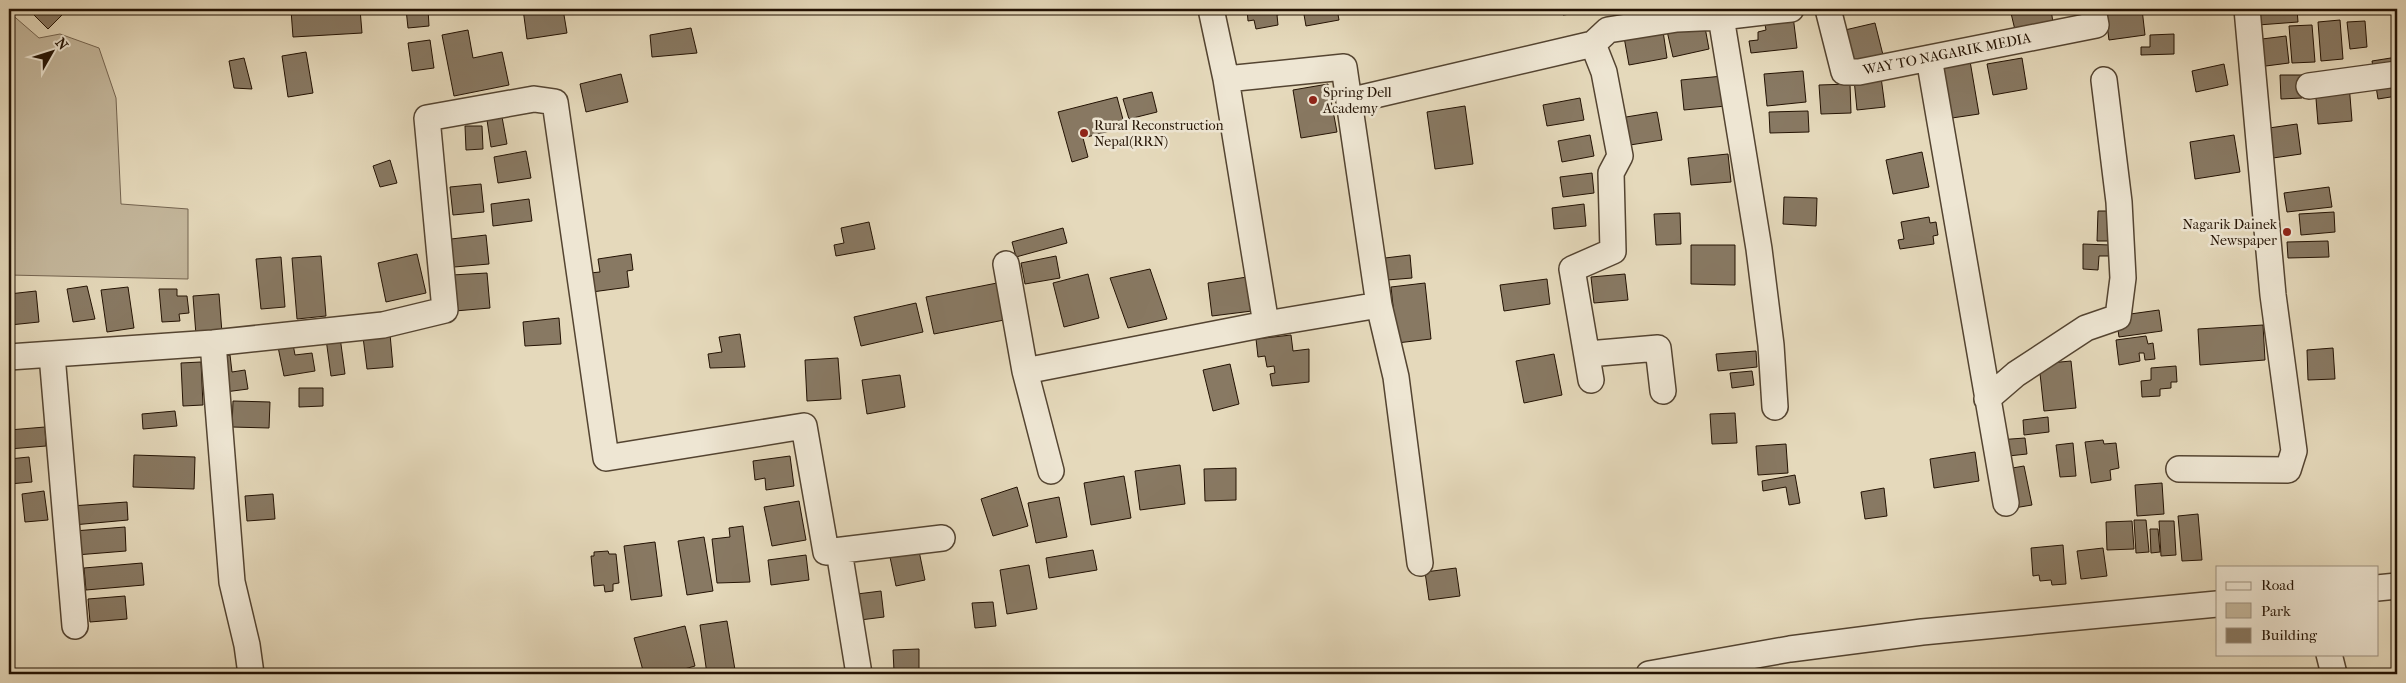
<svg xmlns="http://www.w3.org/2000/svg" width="2406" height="683" font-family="'IM FELL French Canon',serif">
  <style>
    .green { fill: #c4b79c; stroke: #746450 }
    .building { fill: #887963; stroke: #231203 }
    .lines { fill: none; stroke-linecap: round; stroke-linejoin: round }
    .minor-casing { stroke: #544431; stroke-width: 28 }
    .minor { stroke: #eee6d3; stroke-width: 25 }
    .poi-dot { fill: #8f2418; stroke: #eee6d3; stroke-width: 2 }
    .labels { text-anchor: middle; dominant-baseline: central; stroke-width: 5; stroke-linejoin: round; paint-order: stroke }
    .street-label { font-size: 14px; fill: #231203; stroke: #eee6d3 }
    .poi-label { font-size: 14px; fill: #231203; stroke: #eee6d3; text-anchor: start }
  </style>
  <rect width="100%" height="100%" fill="#e5d9bb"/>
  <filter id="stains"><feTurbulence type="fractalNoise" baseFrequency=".004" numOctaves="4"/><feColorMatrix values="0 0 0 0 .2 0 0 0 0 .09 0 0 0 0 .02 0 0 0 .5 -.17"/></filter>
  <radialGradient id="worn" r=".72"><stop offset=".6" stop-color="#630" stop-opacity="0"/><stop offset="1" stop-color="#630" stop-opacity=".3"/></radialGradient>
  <path class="green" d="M9 12 39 38 60 34 99 48 116 98 121 204 188 209V279L9 275Z"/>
  <path class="building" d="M28 9H68L48 29Z
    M299 9H360L362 33 293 37 291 10Z
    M406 9H428L429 26 408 28Z
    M523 9H563L567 33 527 39Z
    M1247 9H1281L1282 14 1277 15 1278 25 1256 29 1254 20 1248 21Z
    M1303 9H1337L1339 20 1306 26Z
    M1562 9H1585L1586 12 1563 15Z
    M2010 9H2051L2053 23 2015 30Z
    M2117 9H2142L2145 35 2109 40 2105 10Z
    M2185 9H2206L2185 12Z
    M2257 9H2297L2298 22 2258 25Z
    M1793 16 1797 48 1751 53 1749 41 1758 40V32L1766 30 1764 19Z
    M2340 20 2343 59 2321 61 2318 22Z
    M2365 21 2367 47 2350 49 2347 22Z
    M1704 22 1709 49 1673 57 1667 31Z
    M1875 23 1883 55 1853 62 1845 30Z
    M2312 25 2315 62 2292 63 2289 26Z
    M691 28 697 53 652 57 650 35Z
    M468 30 473 58 502 52 509 85 454 96 442 35Z
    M1663 31 1667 58 1629 65 1624 37Z
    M2174 34V54L2141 55V47H2150V35Z
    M2286 36 2289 63 2258 67 2254 40Z
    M430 40 434 68 412 71 408 43Z
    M306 52 313 93 288 97 282 56Z
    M2397 57V96L2378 99 2372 61Z
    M244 58 252 89 234 88 229 61Z
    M2022 58 2027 89 1993 95 1987 64Z
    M1970 61 1979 114 1952 118 1943 65Z
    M2224 64 2228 85 2196 92 2192 71Z
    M1803 71 1806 102 1767 106 1764 74Z
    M621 74 628 102 586 112 580 84Z
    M2280 75H2302V98L2281 99Z
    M1723 76 1726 106 1684 110 1681 80Z
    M1881 77 1885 107 1857 110 1854 79Z
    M1328 84 1337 132 1301 138 1293 90Z
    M1850 84 1851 113 1821 114 1819 85Z
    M2349 84 2352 121 2318 124 2315 86Z
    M1152 92 1157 112 1129 119 1123 99Z
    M1117 97 1125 127 1083 138 1088 157 1072 162 1058 112Z
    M1580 98 1584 120 1547 126 1543 105Z
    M1465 106 1473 164 1435 169 1427 112Z
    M1808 111 1809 132 1770 133 1769 112Z
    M1657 112 1662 140 1630 145 1626 117Z
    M502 117 507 144 491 147 487 120Z
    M2297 124 2301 154 2273 158 2269 128Z
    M465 126H482L483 149 466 150Z
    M1590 135 1594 156 1562 162 1558 141Z
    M2234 135 2240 172 2195 179 2190 142Z
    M526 151 531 178 498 183 494 157Z
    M1922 152 1929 187 1893 194 1886 160Z
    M1728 154 1731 182 1691 185 1688 158Z
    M390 160 397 183 380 187 373 166Z
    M1592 173 1594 193 1563 197 1560 177Z
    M481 184 484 212 453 215 450 187Z
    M2329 187 2332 207 2287 212 2284 193Z
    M1784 197 1817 198 1816 226 1783 224Z
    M529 199 532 221 493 226 491 204Z
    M1584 204 1586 226 1554 229 1552 208Z
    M2098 211H2112V241H2097Z
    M2334 212 2335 232 2301 235 2299 214Z
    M1680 213 1681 244 1656 245 1654 214Z
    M1929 217 1930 223 1936 222 1938 235 1933 236 1934 244 1900 249 1898 240 1904 239 1901 222Z
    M869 222 875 249 836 256 834 245 844 243 841 228Z
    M1063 228 1067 243 1016 257 1012 242Z
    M486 235 489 264 454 267 451 239Z
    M2328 241 2329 257 2288 258 2287 242Z
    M2083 244 2110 245V256H2099L2098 270 2083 269Z
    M1691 245H1735V285L1691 284Z
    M417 254 426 293 386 302 378 263Z
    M631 254 633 270 627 271 629 287 592 292 590 273 600 272 598 259Z
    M1410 255 1412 278 1387 280 1385 258Z
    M321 256 326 316 297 319 292 258Z
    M1056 256 1060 278 1025 284 1021 263Z
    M281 257 285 307 261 309 256 259Z
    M1150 269 1167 319 1128 328 1110 278Z
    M487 273 490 308 455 311 452 275Z
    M1088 274 1099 318 1064 327 1053 283Z
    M1625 274 1628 300 1594 303 1591 277Z
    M1247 277 1252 311 1212 316 1208 283Z
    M1547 279 1550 304 1504 311 1500 285Z
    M997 283 1004 320 934 334 926 297Z
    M1425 283 1431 339 1397 343 1391 287Z
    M87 286 95 319 73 322 67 289Z
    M128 287 134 328 107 332 101 290Z
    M159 289H177V296H187L189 313 179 314 180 321 162 322Z
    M36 291 39 322 10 325 9 294Z
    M219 294 222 333 196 335 193 296Z
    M916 303 923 332 861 346 854 317Z
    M2159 310 2162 331 2119 337 2116 316Z
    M559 318 561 344 525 346 523 322Z
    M2263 325 2265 360 2200 365 2198 329Z
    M390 334 393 367 367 369 363 337Z
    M740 334 745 367 710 368 708 354 722 352 719 337Z
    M1291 335 1293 351 1309 349V382L1272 386 1270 374 1275 373 1274 366 1267 367 1265 356 1258 357 1256 339Z
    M2146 336 2148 344 2153 343 2155 359 2145 360 2144 353H2139L2140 361 2119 365 2116 340Z
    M340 337 345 374 331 376 326 339Z
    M293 344 295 355 312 353 315 371 284 376 278 347Z
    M2333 348 2335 379 2308 380 2307 350Z
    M1756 351 1757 367 1718 371 1716 354Z
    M1554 354 1562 395 1524 403 1516 361Z
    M230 355 232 372 245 370 248 389 225 392 219 356Z
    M838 358 841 399 807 401 805 360Z
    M2071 361 2076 408 2044 411 2039 364Z
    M201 362 203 405 183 406 181 363Z
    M1230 364 1239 404 1213 411 1203 370Z
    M2176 366 2177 382H2171V388L2160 389V396L2142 397 2141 381 2151 380V368Z
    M1752 371 1754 385 1732 388 1730 373Z
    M900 375 905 407 867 414 862 380Z
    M299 388H323V406L299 407Z
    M233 401 270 402 269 428 232 427Z
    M175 411 177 426 143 429 142 414Z
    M1735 413 1737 443 1712 444 1710 414Z
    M2048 417 2049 432 2024 435 2023 420Z
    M45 427 46 446 9 449V430Z
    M2025 438 2027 454 1999 457 1997 440Z
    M2103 440 2104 444 2116 443 2119 468 2110 470 2111 480 2091 483 2085 442Z
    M2073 443 2076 476 2060 477 2056 445Z
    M1786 444 1788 473 1758 475 1756 446Z
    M1975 452 1979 481 1934 488 1930 459Z
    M134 455 195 457 194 489 133 487Z
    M790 456 794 486 766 490 765 478 755 480 753 461Z
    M29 457 32 482 9 484V459Z
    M1180 465 1185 504 1140 510 1135 471Z
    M2024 466 2032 505 2008 509 2001 470Z
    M1236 468V500L1205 501 1204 469Z
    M1795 475 1800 503 1789 505 1786 487 1763 491 1762 481Z
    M1124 476 1131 518 1091 525 1084 483Z
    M2162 483 2164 514 2137 516 2135 485Z
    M1017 487 1028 526 993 536 981 499Z
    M1884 488 1887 516 1865 519 1861 492Z
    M44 491 48 520 25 522 22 494Z
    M273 494 275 519 247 521 245 496Z
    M1059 497 1067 537 1036 543 1028 503Z
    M799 501 806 540 772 546 764 507Z
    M127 502 128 520 73 525 71 506Z
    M2198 514 2202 560 2182 561 2178 516Z
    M2134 520H2146L2149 552 2136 553Z
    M2132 521 2134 549 2107 550 2106 522Z
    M2159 521H2174L2176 555 2161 556Z
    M743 526 750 582 717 583 712 539 730 537 729 528Z
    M125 527 126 551 76 555 74 531Z
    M2150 529H2158L2160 552 2151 553Z
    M704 537 713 591 687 595 678 541Z
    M655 542 662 596 631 600 624 546Z
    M2063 545 2066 584 2052 585 2051 580 2040 581 2039 575 2033 576 2031 548Z
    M2103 548 2107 576 2081 579 2077 551Z
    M1093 550 1097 570 1049 578 1046 558Z
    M608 551 609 554H616L619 583 613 584V591L605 592 604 585 594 586 591 556H594V552Z
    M919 551 925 580 896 586 890 557Z
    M806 555 809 580 771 585 768 560Z
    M142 563 144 585 86 590 84 568Z
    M1029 565 1037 609 1007 614 1000 570Z
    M1456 568 1460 596 1429 600 1425 572Z
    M881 591 884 617 860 620 857 594Z
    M125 596 127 619 90 622 88 599Z
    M993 602 996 626 975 628 972 603Z
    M727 621 735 670 707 674 700 625Z
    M685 626 695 666 677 671 678 674H644L634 638Z
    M919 649V671H894L893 650Z"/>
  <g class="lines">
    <g class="minor-casing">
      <path id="minor" d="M1675 9 1677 19 1721 17 1791 9
        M1828 9 1844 72H1859L2096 25 2093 9
        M1721 17 1759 249 1771 345 1775 407
        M1929 58 2006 503
        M1226 79 1344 67 1349 101 1593 44 1608 30 1677 19
        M2309 86 2397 74
        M1349 101 1379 305 1396 377 1420 563
        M1006 264 1025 371
        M1266 324 1379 305
        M213 343 232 582 247 645 251 674
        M1588 354 1658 348 1663 391
        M52 355 75 626
        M9 357 213 343 383 325 445 310 427 118 534 99 555 102 606 458 804 426 826 552 942 538
        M1591 380 1572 269 1613 251 1611 173 1620 156 1604 72 1593 44
        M1987 399 2016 374 2086 328 2118 317 2123 278 2119 202 2104 80
        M2179 469 2288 470 2294 451 2273 295 2247 9
        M1051 471 1025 371 1266 324 1226 79 1211 9
        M839 551 859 674
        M2377 588 2397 586
        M2329 654 2334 674
        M1649 674 1790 649 1922 632 2217 604"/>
    </g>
    <use href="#minor" class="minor"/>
  </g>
  <g class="poi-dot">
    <circle cx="1313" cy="100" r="5"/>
    <circle cx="1084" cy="133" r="5"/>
    <circle cx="2287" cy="232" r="5"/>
  </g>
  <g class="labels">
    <g class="street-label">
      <text transform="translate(1947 54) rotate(-11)">WAY TO NAGARIK MEDIA</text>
    </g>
    <g class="poi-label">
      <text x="1323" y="92">Spring Dell<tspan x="1323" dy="16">Academy</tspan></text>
      <text x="1094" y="125">Rural Reconstruction<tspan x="1094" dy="16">Nepal(RRN)</tspan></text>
      <text x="2277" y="224" text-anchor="end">Nagarik Dainek<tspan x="2277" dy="16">Newspaper</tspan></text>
    </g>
  </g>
  <rect width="2406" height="683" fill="none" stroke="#e5d9bb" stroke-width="30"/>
  <rect x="10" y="10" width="2386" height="663" fill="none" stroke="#231203" stroke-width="2.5"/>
  <rect x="15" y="15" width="2376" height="653" fill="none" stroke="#231203"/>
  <rect x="2216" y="566" width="162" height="90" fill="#eee6d3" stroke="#9d9180"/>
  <rect x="2226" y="582" width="25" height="8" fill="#eee6d3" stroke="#9d9180"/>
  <text x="2261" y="590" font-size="15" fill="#231203">Road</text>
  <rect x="2226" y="603" width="25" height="15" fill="#c4b79c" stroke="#9d9180"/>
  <text x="2261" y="616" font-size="15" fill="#231203">Park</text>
  <rect x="2226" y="628" width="25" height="15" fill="#887963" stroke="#9d9180"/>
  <text x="2261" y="640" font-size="15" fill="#231203">Building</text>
  <g transform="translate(52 52) rotate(51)" stroke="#eee6d3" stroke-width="4" paint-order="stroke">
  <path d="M0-4L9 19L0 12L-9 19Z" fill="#231203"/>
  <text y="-8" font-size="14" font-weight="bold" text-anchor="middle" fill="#231203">N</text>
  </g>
  <rect width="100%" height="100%" filter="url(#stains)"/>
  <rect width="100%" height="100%" fill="url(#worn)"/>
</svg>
